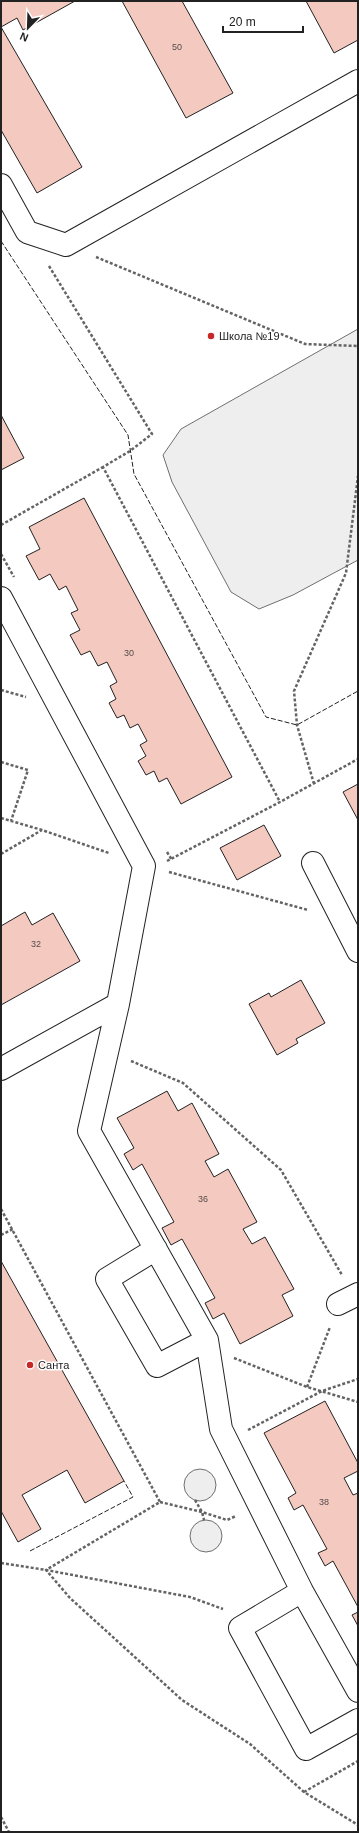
<svg xmlns="http://www.w3.org/2000/svg" width="359" height="1833" font-family="Arial,sans-serif">
  <style>
    .green { fill: #eee; stroke: #6f6f6f }
    .building { fill: #f3c9c0; stroke: #222 }
    .lines { fill: none; stroke-linecap: round; stroke-linejoin: round }
    .minor-casing { stroke: #222; stroke-width: 24 }
    .path { stroke: #646464; stroke-width: 2.5; stroke-dasharray: 3 2; stroke-linecap: butt }
    .minor { stroke: #fff; stroke-width: 22 }
    .fence { stroke: #222; stroke-width: 1; stroke-dasharray: 5 2; stroke-linecap: butt }
    .poi-dot { fill: #c62828; stroke: #fff; stroke-width: 1.5 }
    .labels { text-anchor: middle; dominant-baseline: central; stroke-width: 3; stroke-linejoin: round; paint-order: stroke }
    .number-label { font-size: 9px; fill: #564c4a }
    .poi-label { font-size: 11px; fill: #222; stroke: #fff; text-anchor: start }
  </style>
  <rect width="100%" height="100%" fill="#fff"/>
  <path class="green" d="M358 329V560L293 595 259 609 231 592 172 482 163 455 181 429Z
    M184 1485a16 16 0 1 1 32 0a16 16 0 1 1-32 0Z
    M190 1536a16 16 0 1 1 32 0a16 16 0 1 1-32 0Z"/>
  <path class="building" d="M1 1H75L23 30 17 18 1 27 82 167 37 193 1 130Z
    M122 1H182L233 93 186 118Z
    M306 1H358V40L334 53Z
    M1 415 24 458 1 470Z
    M84 498 232 777 181 804 167 778 159 782 154 771 146 775 138 761 146 756 140 745 147 741 138 724 130 728 124 715 117 718 109 703 116 699 110 686 117 682 107 662 98 666 90 651 81 655 70 635 80 630 71 613 78 610 66 586 59 590 50 574 39 580 26 556 40 549 29 527Z
    M358 784V820L343 792Z
    M264 825 281 856 237 880 220 848Z
    M25 912 32 925 53 913 80 961 1 1005V926Z
    M301 980 325 1023 296 1039 298 1043 277 1055 249 1004 269 993 271 997Z
    M167 1091 178 1111 192 1103 219 1154 205 1161 214 1177 228 1169 257 1222 243 1229 252 1244 265 1237 294 1289 282 1295 293 1316 240 1344 224 1313 213 1319 205 1303 215 1298 182 1239 171 1245 162 1228 174 1222 142 1164 133 1170 124 1154 134 1148 117 1118Z
    M1 1261 124 1481 85 1503 67 1470 22 1495 41 1529 18 1542 1 1511Z
    M325 1401 358 1463V1471L344 1478 353 1495 358 1493V1607L333 1561 325 1566 318 1553 327 1549 303 1505 294 1510 288 1498 296 1493 264 1433Z
    M358 1612V1626L352 1615Z"/>
  <g class="lines">
    <g class="minor-casing">
      <path id="minor" d="M1 185 27 232 66 245 358 81
        M1 598 144 866 118 1004 89 1131 207 1340 221 1429 302 1591 358 1691
        M313 863 358 951
        M1 1069 118 1004
        M156 1249 107 1279 157 1366 207 1340
        M338 1304 358 1294
        M302 1591 240 1628 306 1749 358 1720"/>
    </g>
    <path class="path" d="M96 257 305 344 358 346
      M49 266 152 434 130 451 103 467 280 802
      M1 525 103 467
      M1 554 14 577
      M1 690 26 697
      M1 762 28 770 11 821
      M314 784 297 725 294 691 346 573 358 476
      M1 818 42 830 109 853
      M167 852 172 860
      M1 854 42 830
      M167 861 280 802 358 759
      M169 872 308 910
      M131 1061 183 1083 281 1170 342 1275
      M1 1209 160 1502 46 1570 70 1598 182 1700 250 1744 304 1792 358 1825
      M1 1235 13 1229
      M234 1358 307 1387 358 1402
      M307 1387 330 1327
      M248 1430 322 1391 358 1379
      M195 1500 202 1512 204 1520
      M160 1502 202 1512 227 1520 236 1516
      M1 1563 46 1570 190 1597 223 1609
      M304 1792 358 1761
      M1 1817 9 1832"/>
    <use href="#minor" class="minor"/>
    <path class="fence" d="M1 241 128 435 134 474 266 717 297 725 358 691
      M30 1551 133 1497 124 1481"/>
  </g>
  <g class="poi-dot">
    <circle cx="211" cy="336" r="4"/>
    <circle cx="30" cy="1365" r="4"/>
  </g>
  <g class="labels">
    <g class="number-label">
      <text x="177" y="47">50</text>
      <text x="129" y="653">30</text>
      <text x="36" y="944">32</text>
      <text x="203" y="1199">36</text>
      <text x="324" y="1502">38</text>
    </g>
    <g class="poi-label">
      <text x="219" y="336">Школа №19</text>
      <text x="38" y="1365">Санта</text>
    </g>
  </g>
  <rect width="359" height="1833" fill="none" stroke="#222222" stroke-width="4"/>
  <g transform="translate(28 28) rotate(203)" stroke="#ffffff" stroke-width="3" paint-order="stroke">
  <path d="M0-3L7 15L0 10L-7 15Z" fill="#222222"/>
  <text y="-6" font-size="11" font-weight="bold" text-anchor="middle" fill="#222222">N</text>
  </g>
  <path d="M223 26v6h80v-6" fill="none" stroke="#222222" stroke-width="2"/>
  <text x="229" y="26" font-size="12" fill="#222222" stroke="#ffffff" stroke-width="3" paint-order="stroke">20 m</text>
</svg>
